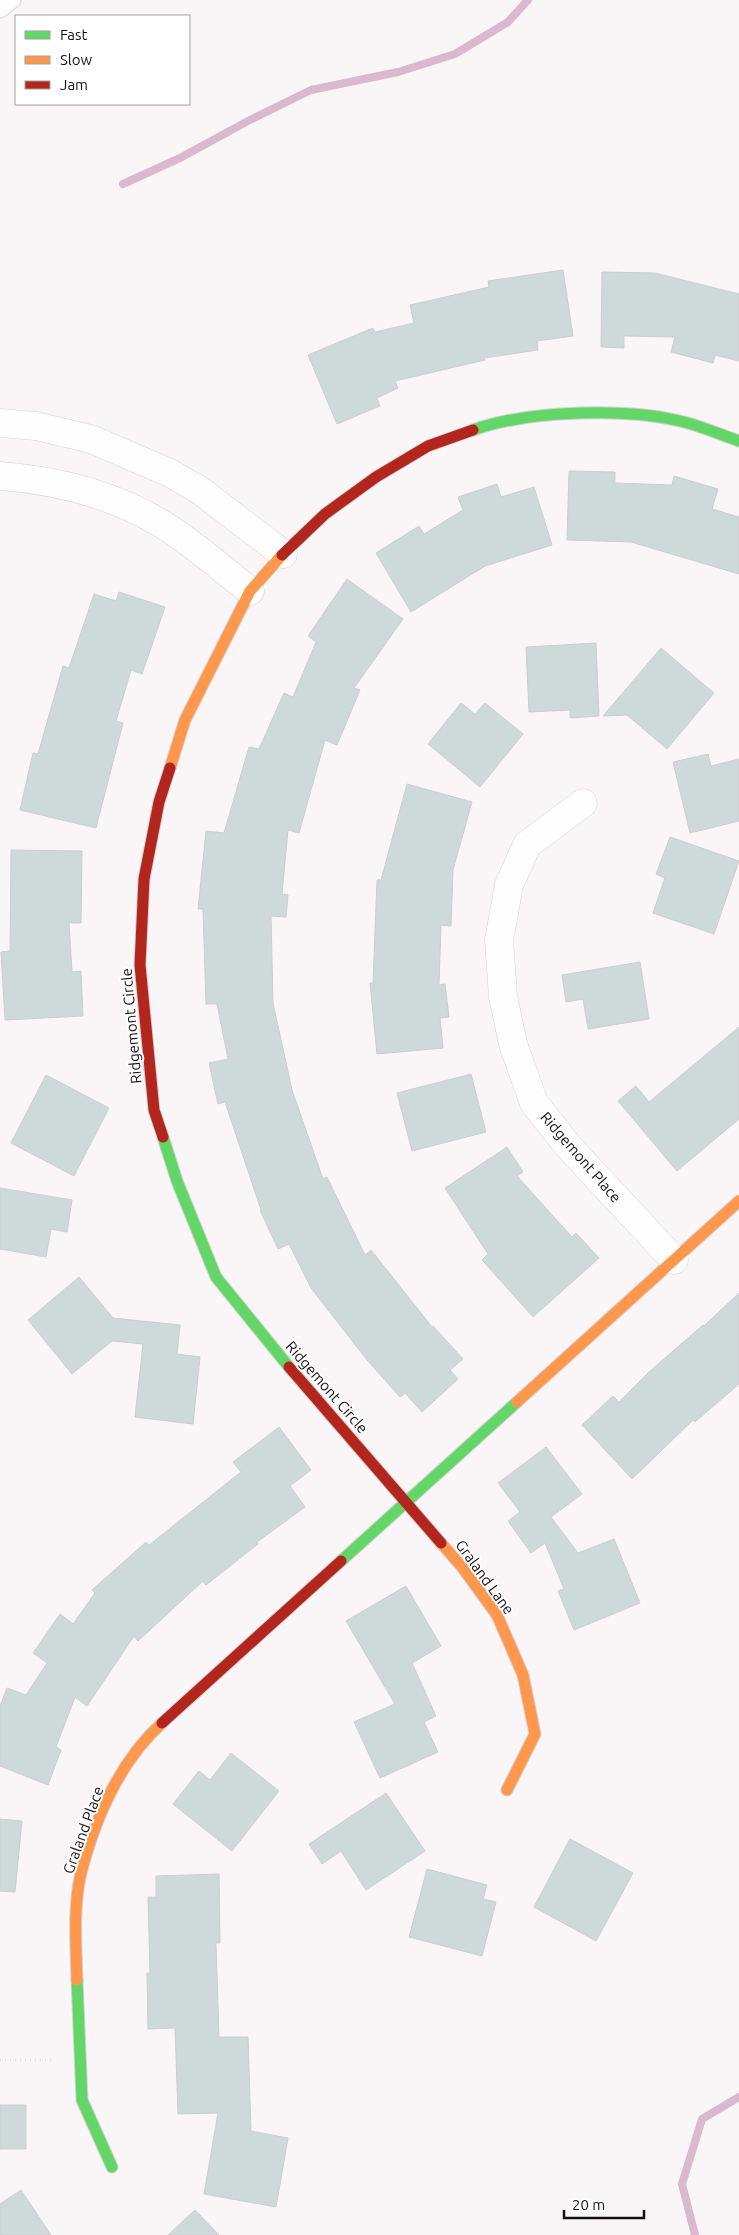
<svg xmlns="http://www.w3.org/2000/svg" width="739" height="2235" font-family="Ubuntu,sans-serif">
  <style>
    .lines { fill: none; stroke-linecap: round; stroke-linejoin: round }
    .stream { stroke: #dab9cf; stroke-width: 8 }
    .building { fill: #ced9da; stroke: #cdcdce }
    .lane-casing { stroke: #d5d2d4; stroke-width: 17 }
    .street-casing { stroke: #d5d2d4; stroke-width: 29 }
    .fast-casing { stroke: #d5d2d4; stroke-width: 13 }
    .slow-casing { stroke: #d5d2d4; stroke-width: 13 }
    .jam-casing { stroke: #d5d2d4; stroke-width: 13 }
    .path { stroke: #e3e2e3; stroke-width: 3; stroke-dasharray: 1 4; stroke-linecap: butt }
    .lane { stroke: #fefefe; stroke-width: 15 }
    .street { stroke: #fefefe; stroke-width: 28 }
    .fast { stroke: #63d668; stroke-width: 11 }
    .slow { stroke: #ff974d; stroke-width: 11 }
    .jam { stroke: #b3261e; stroke-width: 11 }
    .labels { text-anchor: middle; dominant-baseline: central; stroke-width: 4; stroke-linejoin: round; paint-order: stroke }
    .street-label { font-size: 15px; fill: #141113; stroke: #fff }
  </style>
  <rect width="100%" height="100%" fill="#faf6f8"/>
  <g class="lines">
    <path class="stream" d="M123 184 180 158 248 121 311 90 398 72 455 54 508 22 528 0
      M695 2235 682 2184 702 2119 739 2097"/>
  </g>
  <path class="building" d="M563 270 573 336 537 341 538 350 484 358 485 360 395 381 398 388 377 398 380 406 337 424 308 355 373 328 375 332 414 323 410 305 489 287 488 281Z
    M602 272 655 273 739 294V361L715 355 713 363 671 352 675 337 624 336V348L601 347Z
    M569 471 615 472V483L672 485 674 476 718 489 712 509 739 517V574L631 542 567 540Z
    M497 484 501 497 534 487 552 545 485 566 411 612 376 553 419 526 424 534 463 510 458 497Z
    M347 579 403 619 354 688 360 690 337 745 325 740 299 833 288 830 282 894 288 895 286 917 271 916 273 1003 292 1090 323 1179 327 1177 365 1255 371 1250 432 1327 433 1326 463 1359 450 1370 458 1379 422 1412 405 1393 400 1397 367 1360 311 1288 289 1244 278 1249 260 1210H261L225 1102 218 1104 209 1063 228 1059 217 1004H206L203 909H198L206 831 224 833 249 747 259 749 284 693 293 697 316 642 308 636Z
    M119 592 165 607 142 674 131 670 116 721 123 723 96 828 20 810 33 753 38 754 63 666 69 668 94 594 116 601Z
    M596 643 599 716 570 718V710L529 712 526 647Z
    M661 648 714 693 667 749 627 715 603 716Z
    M461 703 475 714 485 703 523 734 480 787 428 744Z
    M708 754 711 766 739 759V821L690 833 673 762Z
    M407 784 472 802 453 870 451 926 441 925 439 985 445 984 449 1017 440 1018 443 1048 377 1054 370 983H373L377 880H381Z
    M670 837 739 861 714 934 653 913 665 878 656 874Z
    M11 850 82 851 81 923H69L72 972 81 971 83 1016 5 1020 1 952 10 951Z
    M640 962 649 1019 588 1029 583 999 566 1002 562 975Z
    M739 1027V1119L677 1171 618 1101 636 1086 649 1102Z
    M471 1074 486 1132 412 1151 397 1093Z
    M46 1075 109 1108 74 1176 11 1143Z
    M507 1147 523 1172 517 1176 572 1237 576 1233 599 1258 533 1317 482 1260 488 1254 445 1188Z
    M0 1188 72 1200 67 1232 51 1229 46 1257 0 1249Z
    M79 1277 113 1318 180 1325 177 1354 200 1357 193 1424 135 1417 143 1344 112 1341 72 1374 28 1320Z
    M739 1293V1384L695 1422 693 1420 632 1479 582 1425 613 1396 619 1402 650 1371 703 1325 704 1326Z
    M279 1427 311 1470 290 1486 305 1507 257 1542 258 1544 206 1585 203 1581 138 1641 134 1636 87 1706 75 1697 56 1747 61 1750 48 1785 0 1766V1706L7 1688 26 1695 47 1663 33 1653 60 1614 73 1624 95 1593 92 1590 146 1542 149 1545 241 1472 233 1462Z
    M546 1447 582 1494 551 1517 578 1553 614 1539 640 1603 574 1630 558 1591 564 1589 545 1543 531 1553 508 1521 520 1512 498 1483Z
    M406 1586 441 1646 412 1663 436 1716 424 1722 438 1752 380 1778 354 1722 395 1704 346 1621Z
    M231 1753 279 1791 232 1851 173 1804 199 1771 210 1780Z
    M386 1793 425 1851 366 1890 341 1851 322 1864 309 1844Z
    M0 1819 22 1821 15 1892 0 1891Z
    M570 1839 633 1873 596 1941 534 1907Z
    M427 1869 487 1885 483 1899 496 1902 482 1956 409 1937Z
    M219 1874 220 1943H216L219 2037H248L251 2131 288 2138 276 2207 204 2194 218 2113 178 2114 175 2028 148 2029 147 1973H150L148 1897H156V1876Z
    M0 2105H26V2149H0Z
    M21 2190 51 2235H0V2204Z
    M195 2210 219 2235H168Z"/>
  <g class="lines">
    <g class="lane-casing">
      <path id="lane" d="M0 10 13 0"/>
    </g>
    <g class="street-casing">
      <path id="street" d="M0 423 36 426 91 439 170 473 201 491 283 554
        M0 476C65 481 130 499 183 538 206 555 228 573 250 591
        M583 803 527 845 509 885 499 940 503 996 513 1044 534 1103 568 1146 674 1260"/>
    </g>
    <g class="fast-casing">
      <path id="fast" d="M473 430C530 410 630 407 688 423 705 428 722 435 739 441
        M163 1137 177 1181 216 1277 289 1367
        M341 1561 517 1402
        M77 1980 82 2100 112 2167"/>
    </g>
    <g class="slow-casing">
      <path id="slow" d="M170 768 185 720 250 591 282 555
        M517 1402 739 1201
        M441 1543 462 1567 497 1615 523 1675 535 1734 507 1790
        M77 1980C76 1946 73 1906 81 1873 95 1819 120 1761 162 1723"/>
    </g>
    <g class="jam-casing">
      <path id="jam" d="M282 555 325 514 376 477 428 446 473 430
        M163 1137 154 1110 140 965 144 879 159 802 170 768
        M289 1367 441 1543
        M162 1723 341 1561"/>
    </g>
    <path class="path" d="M0 2060H54"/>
    <use href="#lane" class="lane"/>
    <use href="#street" class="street"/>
    <use href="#fast" class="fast"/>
    <use href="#slow" class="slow"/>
    <use href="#jam" class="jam"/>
  </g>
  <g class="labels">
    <g class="street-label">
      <text transform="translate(131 1026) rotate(-95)">Ridgemont Circle</text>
      <text transform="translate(581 1157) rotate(49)">Ridgemont Place</text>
      <text transform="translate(327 1387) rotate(49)">Ridgemont Circle</text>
      <text transform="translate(485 1577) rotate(54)">Graland Lane</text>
      <text transform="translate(83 1830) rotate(-70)">Graland Place</text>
    </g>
  </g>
  <rect x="15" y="15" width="175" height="90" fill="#ffffff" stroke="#a1a0a1"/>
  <rect x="25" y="31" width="25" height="8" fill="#63d668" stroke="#a1a0a1"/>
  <text x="60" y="40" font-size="15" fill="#141113">Fast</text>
  <rect x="25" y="56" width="25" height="8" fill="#ff974d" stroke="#a1a0a1"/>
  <text x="60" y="65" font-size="15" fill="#141113">Slow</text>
  <rect x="25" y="81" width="25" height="8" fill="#b3261e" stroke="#a1a0a1"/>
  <text x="60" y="90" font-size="15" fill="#141113">Jam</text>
  <path d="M564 2210v8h80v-8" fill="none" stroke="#141113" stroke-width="2.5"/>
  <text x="572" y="2210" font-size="15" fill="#141113" stroke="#ffffff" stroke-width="4" paint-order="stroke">20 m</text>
</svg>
